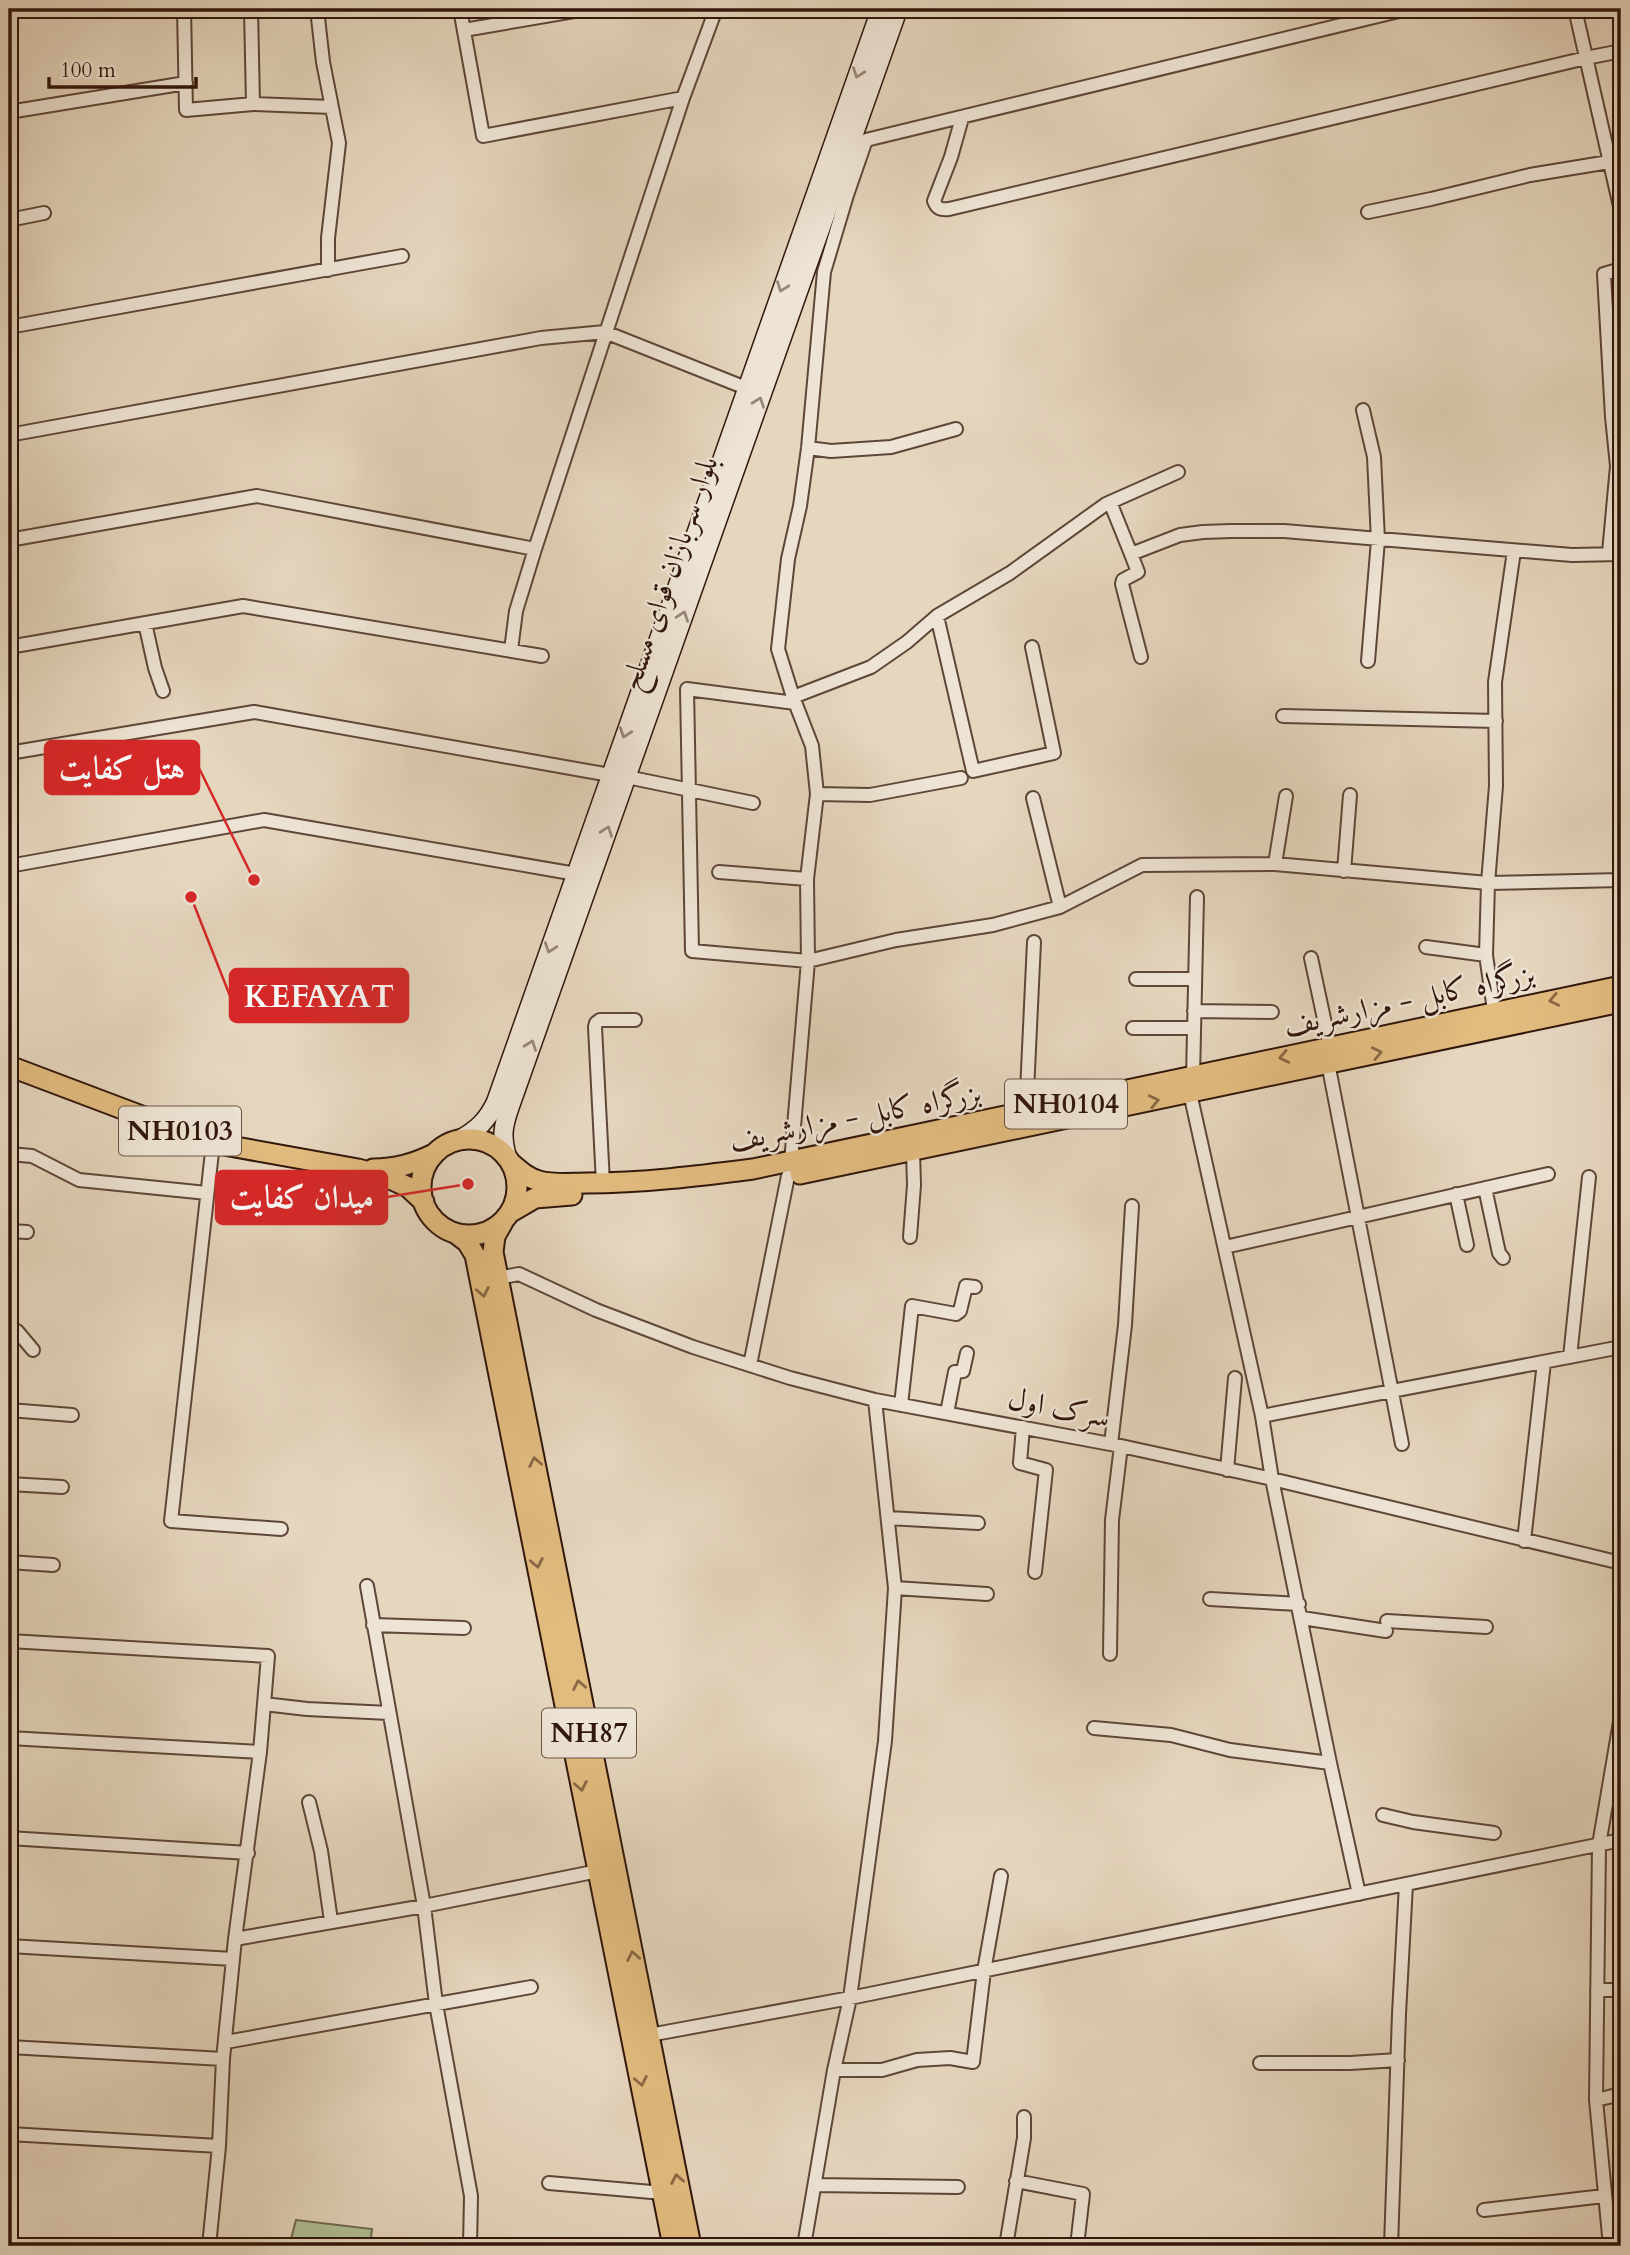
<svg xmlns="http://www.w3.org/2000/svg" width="1630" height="2255" font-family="Cardo,Amiri,serif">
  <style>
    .green { fill: #b0bf95; stroke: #706a50; stroke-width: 2 }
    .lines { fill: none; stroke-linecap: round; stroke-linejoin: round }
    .minor-casing { stroke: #5e4638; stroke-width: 16 }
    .secondary-casing { stroke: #31160b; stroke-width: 21 }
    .trunk-casing { stroke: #31160b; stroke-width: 23 }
    .minor { stroke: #eee4d5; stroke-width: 12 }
    .secondary { stroke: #eee4d5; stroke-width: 18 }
    .trunk { stroke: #e2bb7f; stroke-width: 19 }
    .oneway { stroke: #99877a }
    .oneway2 { stroke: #8a6845 }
    .labels { text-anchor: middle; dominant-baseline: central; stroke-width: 5; stroke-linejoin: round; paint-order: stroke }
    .shield { fill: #eee4d5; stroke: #6a5448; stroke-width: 2 }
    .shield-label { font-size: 28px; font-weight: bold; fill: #31160b }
    .street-label { font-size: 30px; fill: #31160b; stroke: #eee4d5 }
    .leader { fill: none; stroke: #d62828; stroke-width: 2.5 }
    .callout-dot { fill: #d62828; stroke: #eee4d5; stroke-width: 2.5 }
    .callout { fill: #d62828; stroke: #d62828; stroke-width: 2.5 }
    .callout-label { font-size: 32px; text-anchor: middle; font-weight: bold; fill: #fff }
  </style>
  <rect width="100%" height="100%" fill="#e5d6be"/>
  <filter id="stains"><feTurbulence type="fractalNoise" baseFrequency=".00286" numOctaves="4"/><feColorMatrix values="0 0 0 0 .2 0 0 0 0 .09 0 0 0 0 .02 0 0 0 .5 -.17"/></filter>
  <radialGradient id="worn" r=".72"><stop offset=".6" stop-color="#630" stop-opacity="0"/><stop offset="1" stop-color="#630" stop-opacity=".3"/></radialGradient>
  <path class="green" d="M296 2220 372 2229 371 2237 362 2246H289Z"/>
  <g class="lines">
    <g class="minor-casing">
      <path id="minor" d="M184 9 186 110 253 104 332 107
        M251 9 253 104
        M317 9 323 62 339 143 328 238V270
        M460 9 483 136 683 98
        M1575 9 1621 211
        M464 30 586 9
        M9 112 186 83
        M962 118 951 157 934 201C937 209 941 210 949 209L1586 58 1621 51
        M1368 212 1431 199 1530 175 1621 160
        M9 220 44 213
        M9 327 402 256
        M1363 410 1374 457 1378 540 1368 661
        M9 435 541 338 605 332 746 388
        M808 448 831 451 891 447 956 429
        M1110 502 1131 554 1180 535 1203 532 1231 531H1284L1572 555 1621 554
        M9 540 257 496 535 549
        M1609 553 1617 466 1612 417 1604 274 1621 269
        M1131 554 1138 572 1123 580 1122 584 1141 657
        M937 616 973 771 1054 753 1032 647
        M145 623 155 668 163 691
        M9 647 243 606 542 656
        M511 650 516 611 535 549 683 98 716 9
        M793 697 871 667 907 642 937 616 1010 573 1106 504 1178 472
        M795 703 687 689 692 951 808 961 896 940 993 925 1060 907 1142 865 1275 864 1488 883 1621 880
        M1283 716 1496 721
        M9 753 254 712 610 775
        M627 777 753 803
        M817 794 870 795 961 778
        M1033 798 1060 907
        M1275 864 1286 796
        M9 866 264 820 576 874
        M1344 871 1350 795
        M719 872 807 879
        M1426 947 1486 955
        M1311 958 1330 1047
        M1136 979H1195
        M1194 1011 1272 1012
        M1495 1017 1486 955 1488 883 1496 786 1495 682 1514 551
        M1133 1028H1194
        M1328 1063 1402 1444
        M1193 1077 1197 897
        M1190 1093 1262 1416 1272 1479 1330 1763 1359 1894
        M1026 1113 1034 942
        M213 1143 171 1521 281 1529
        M9 1154 32 1156 79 1180 207 1193
        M791 1162 808 961 807 879 817 794 812 746 793 697 778 649 788 559 800 506 808 448 824 272 847 195 866 140 1407 9
        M603 1183 595 1027 596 1023 600 1020H635
        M1485 1188 1499 1253 1503 1258
        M1456 1194 1467 1245
        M9 1231 27 1232
        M910 1237 914 1185 913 1151
        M1225 1247 1548 1174
        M498 1278 519 1274 596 1310 693 1347 790 1378 875 1400 1121 1446 1272 1479 1621 1563
        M9 1328 17 1331 33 1350
        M1570 1357 1589 1177
        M750 1365 788 1176
        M901 1405 912 1306 956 1314 960 1311 966 1286 975 1287
        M9 1410 72 1415
        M947 1413 955 1372 963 1371 967 1353
        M1262 1416 1621 1347
        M1023 1427 1020 1463 1046 1470 1035 1572
        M1111 1444 1125 1325 1132 1206
        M1227 1470 1235 1378
        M9 1484 62 1487
        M888 1518 978 1523
        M1524 1541 1544 1362
        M9 1562 53 1565
        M367 1586 424 1906 436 2004 471 2196 470 2246
        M895 1588 987 1594
        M1210 1599 1299 1604
        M1302 1618 1386 1631
        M1387 1621 1486 1627
        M373 1625 464 1628
        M9 1641 268 1656 260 1752 235 1939 223 2059 219 2146 209 2246
        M1110 1654 1112 1520 1121 1446
        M264 1704 307 1709 389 1713
        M1094 1728 1171 1735 1230 1750 1330 1763
        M9 1738 260 1752
        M309 1802 321 1851 331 1921
        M1383 1815 1413 1822 1494 1833
        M9 1838 248 1853
        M235 1939 424 1906 598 1871
        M9 1946 233 1959
        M1597 1990H1621
        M644 2036 850 1998 1621 1840
        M226 2042 531 1987
        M9 2047 223 2059
        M1260 2063H1350L1398 2060
        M834 2070H882L917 2060 950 2058 973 2062 984 1971 1001 1876
        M1596 2100 1621 2094
        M9 2134 219 2146
        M1016 2181 1083 2194 1077 2246
        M549 2183 663 2193
        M815 2185 958 2187
        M1484 2210 1604 2196
        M804 2246 834 2070 850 1998 885 1741 895 1588 875 1400
        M1006 2246 1024 2138V2117
        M1391 2246 1399 2014 1406 1884
        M1610 2246 1596 2100 1599 1845 1621 1716"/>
    </g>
    <g class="secondary-casing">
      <path id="secondary" d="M459 1140C477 1130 487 1121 496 1102L881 9
        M507 1157C501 1136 503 1126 510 1106L898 9"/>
    </g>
    <g class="trunk-casing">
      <path id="trunk" d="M9 1066 213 1143 358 1169 384 1176 408 1187 424 1202
        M421 1187a48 48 0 1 1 96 0a48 48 0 1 1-96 0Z
        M512 1164C520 1171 528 1178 539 1181 554 1185 571 1183 587 1183 643 1183 698 1176 753 1169L1621 986
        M373 1169C396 1169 413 1164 434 1154
        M800 1174 1621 1002
        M511 1212 535 1198 572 1195
        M503 1222 495 1236 493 1252 691 2246
        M455 1233 467 1242 475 1255 673 2246"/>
    </g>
    <use href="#minor" class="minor"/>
    <use href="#secondary" class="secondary"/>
    <use href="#trunk" class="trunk"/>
  </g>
  <defs><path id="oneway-chevron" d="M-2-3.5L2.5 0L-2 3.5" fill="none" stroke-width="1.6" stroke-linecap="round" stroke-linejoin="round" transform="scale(1.75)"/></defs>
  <g class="oneway">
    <use href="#oneway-chevron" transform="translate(858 73) rotate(110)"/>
    <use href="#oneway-chevron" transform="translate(782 287) rotate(110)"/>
    <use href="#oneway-chevron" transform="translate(759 402) rotate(-70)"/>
    <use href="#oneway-chevron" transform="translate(683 616) rotate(-71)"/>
    <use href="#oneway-chevron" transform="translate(625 733) rotate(109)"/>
    <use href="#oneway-chevron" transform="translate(607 831) rotate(-70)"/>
    <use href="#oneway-chevron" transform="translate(550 948) rotate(109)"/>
    <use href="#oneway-chevron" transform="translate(531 1045) rotate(-70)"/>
  </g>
  <g class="oneway2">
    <use href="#oneway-chevron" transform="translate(1554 1000) rotate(168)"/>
    <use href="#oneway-chevron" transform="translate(1377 1053) rotate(-12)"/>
    <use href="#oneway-chevron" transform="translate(1284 1057) rotate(168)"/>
    <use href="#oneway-chevron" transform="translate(1154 1101) rotate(-12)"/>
    <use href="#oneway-chevron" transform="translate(483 1292) rotate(79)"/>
    <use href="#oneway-chevron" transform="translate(535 1462) rotate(-101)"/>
    <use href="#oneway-chevron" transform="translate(537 1563) rotate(79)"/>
    <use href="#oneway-chevron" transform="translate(579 1685) rotate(-101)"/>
    <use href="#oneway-chevron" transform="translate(581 1786) rotate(79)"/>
    <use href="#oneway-chevron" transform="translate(633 1956) rotate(-101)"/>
    <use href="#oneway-chevron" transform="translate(641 2081) rotate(79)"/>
    <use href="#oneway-chevron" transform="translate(677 2179) rotate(-101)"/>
  </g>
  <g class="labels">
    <g class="shield">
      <rect x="1005" y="1079.5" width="122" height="49" rx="5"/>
      <rect x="119" y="1106.5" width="122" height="49" rx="5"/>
      <rect x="542" y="1708.5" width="94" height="49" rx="5"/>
    </g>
    <g class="shield-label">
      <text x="1066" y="1104">NH0104</text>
      <text x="180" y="1131">NH0103</text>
      <text x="589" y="1733">NH87</text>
    </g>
    <g class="street-label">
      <text transform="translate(669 573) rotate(-71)">بلوار سربازان قوای مسلح</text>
      <text transform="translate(1409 1000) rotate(-12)">بزرگراه کابل - مزارشریف</text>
      <text transform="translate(855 1117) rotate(-11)">بزرگراه کابل - مزارشریف</text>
      <text transform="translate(1059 1408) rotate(11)">سرک اول</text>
    </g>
  </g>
  <path class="leader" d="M254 880L199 768M191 897L230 996M468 1184L387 1197"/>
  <g class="callout-dot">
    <circle cx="254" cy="880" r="7"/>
    <circle cx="191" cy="897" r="7"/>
    <circle cx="468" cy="1184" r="7"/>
  </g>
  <g class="callout">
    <rect x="45" y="741" width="154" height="53" rx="7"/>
    <rect x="230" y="969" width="178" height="53" rx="7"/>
    <rect x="216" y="1171" width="171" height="53" rx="7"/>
  </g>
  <g class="callout-label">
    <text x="122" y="779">هتل کفایت</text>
    <text x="319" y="1007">KEFAYAT</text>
    <text x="302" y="1208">میدان کفایت</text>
  </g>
  <rect width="1630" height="2255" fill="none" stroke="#e5d6be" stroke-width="35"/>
  <rect x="10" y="10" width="1609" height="2234" fill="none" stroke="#31160b" stroke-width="3.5"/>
  <rect x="18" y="18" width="1595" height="2220" fill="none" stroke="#31160b" stroke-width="2"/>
  <path d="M49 77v10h147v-10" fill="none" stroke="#31160b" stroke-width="3.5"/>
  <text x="60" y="77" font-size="21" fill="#31160b" stroke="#eee4d5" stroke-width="5" paint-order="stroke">100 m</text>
  <rect width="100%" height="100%" filter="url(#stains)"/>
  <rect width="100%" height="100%" fill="url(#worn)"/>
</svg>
